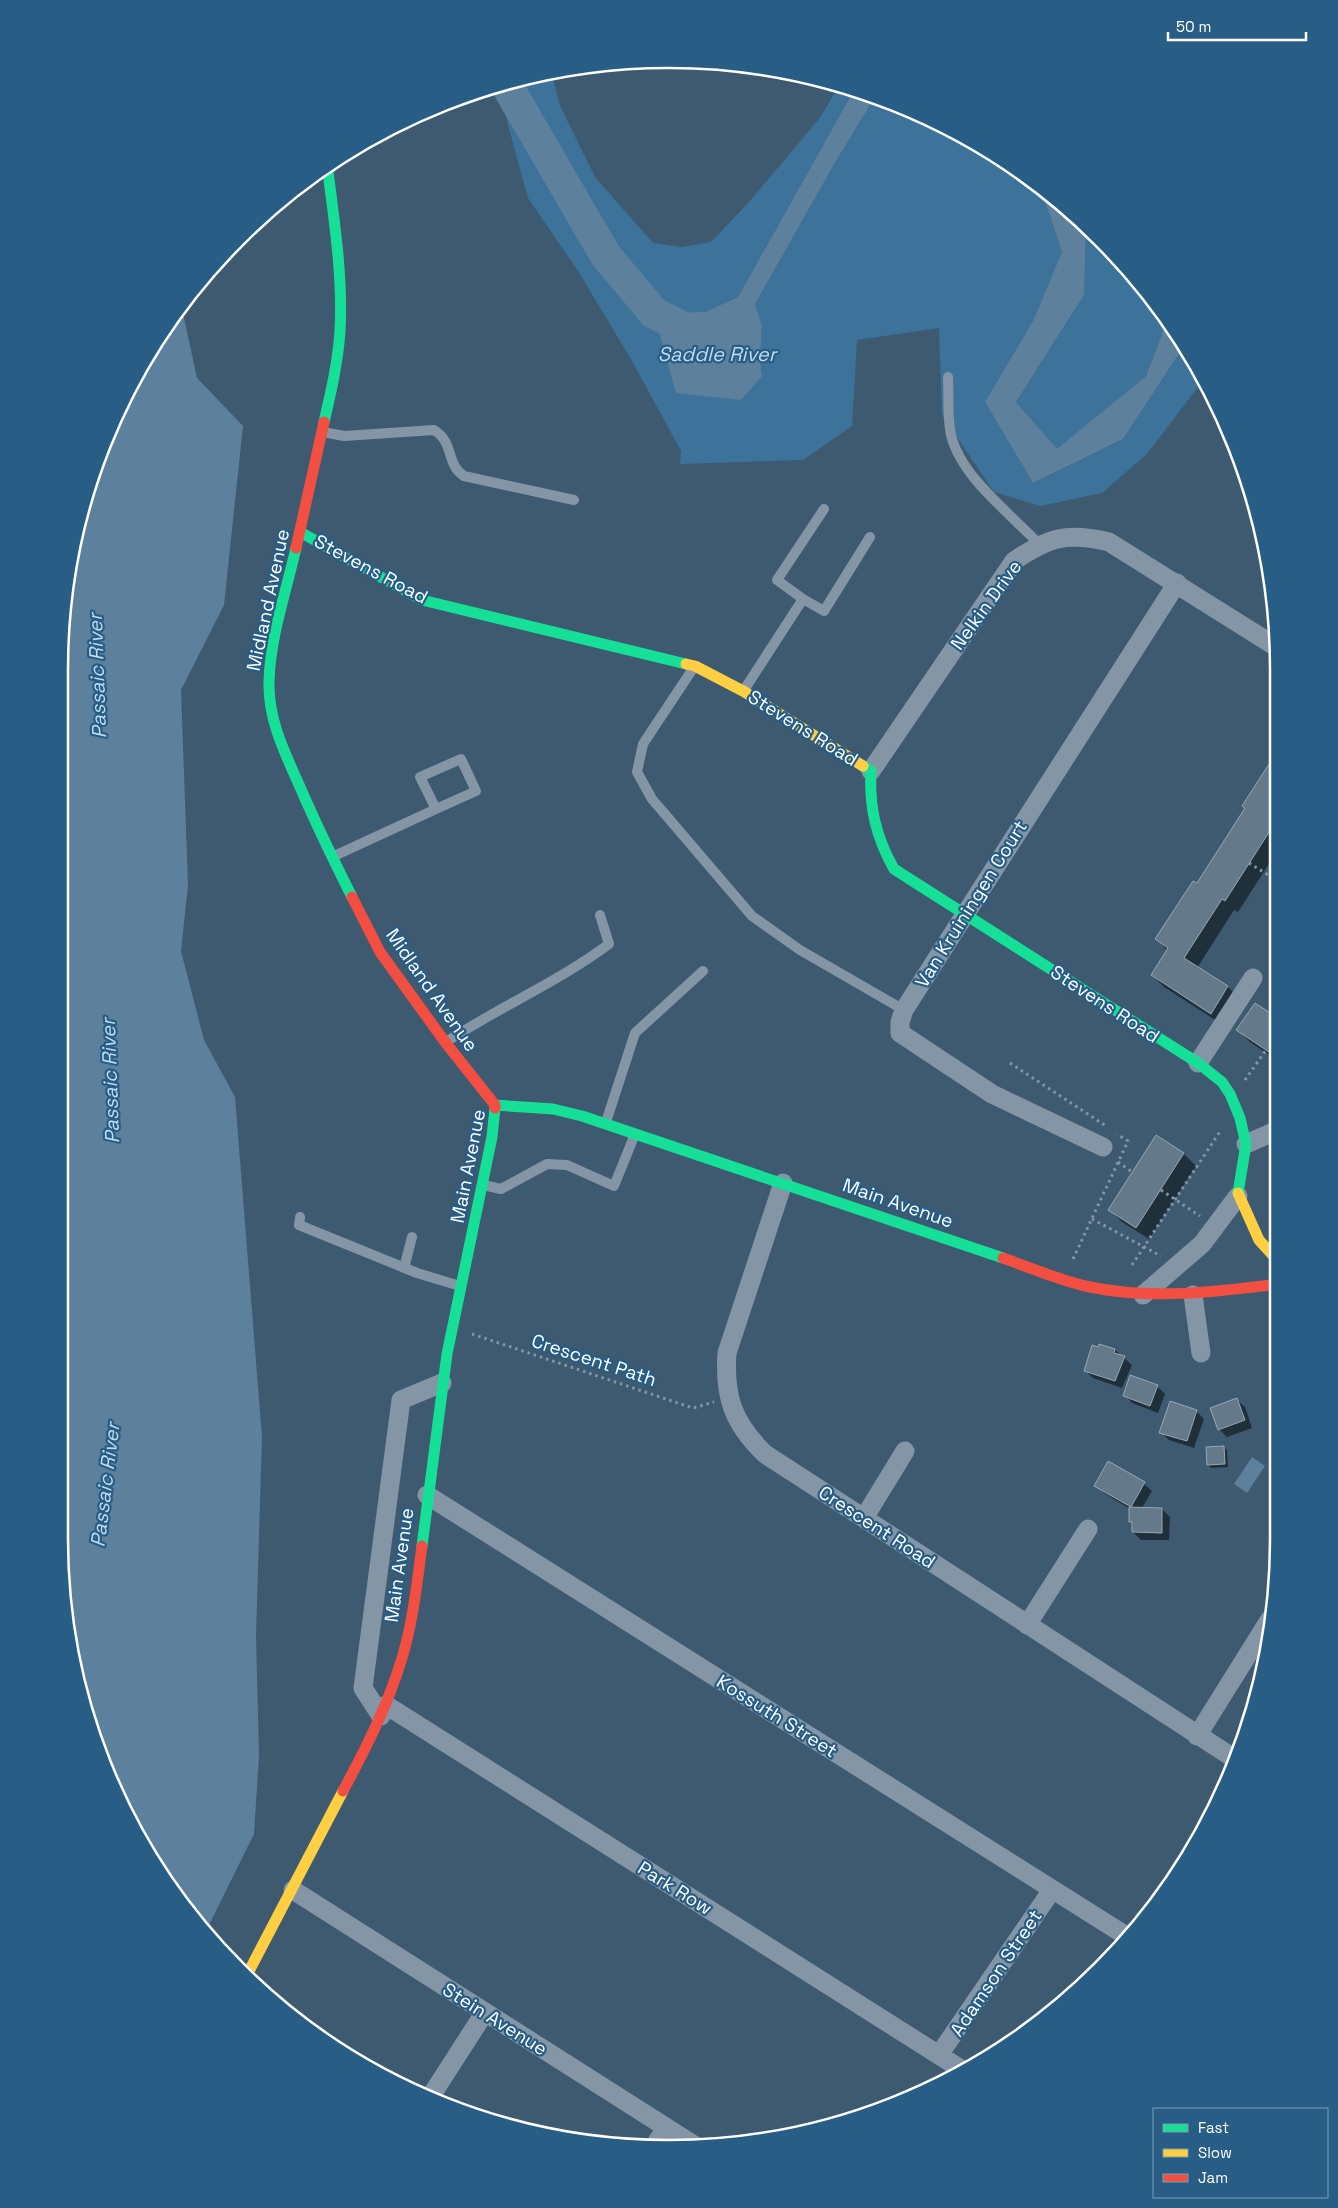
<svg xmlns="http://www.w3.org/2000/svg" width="1338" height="2208" font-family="'Space Grotesk',sans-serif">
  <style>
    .green { fill: #3d739a }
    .water { fill: #5d819c }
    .shadow { fill: #0007 }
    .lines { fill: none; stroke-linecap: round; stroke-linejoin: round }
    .river { stroke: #5d819c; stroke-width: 32 }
    .building { fill: #647989; stroke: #97a8b4 }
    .path { stroke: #8496a6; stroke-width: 3; stroke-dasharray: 2.5 4; stroke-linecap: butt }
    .lane { stroke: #8496a6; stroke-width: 10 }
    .street { stroke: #8496a6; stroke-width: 19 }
    .fast { stroke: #16e098; stroke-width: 11 }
    .slow { stroke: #ffcf43; stroke-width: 11 }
    .jam { stroke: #f24e42; stroke-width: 11 }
    .labels { text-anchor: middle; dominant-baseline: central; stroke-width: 4.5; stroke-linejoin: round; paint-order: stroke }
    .street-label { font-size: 19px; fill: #fff; stroke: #285d85 }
    .water-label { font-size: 20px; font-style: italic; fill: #bedbef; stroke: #285d85 }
    .rim { fill: none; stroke: #fff; stroke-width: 2.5 }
  </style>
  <rect width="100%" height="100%" fill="#3d5a70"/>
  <path class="green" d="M551 70 560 106 595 177 653 243 682 247 711 242 749 202 819 119 839 86 854 90 738 297 705 312 654 313 762 376 760 359 762 326 755 304 836 161 875 97C915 109 1016 158 1041 191 1049 200 1057 238 1062 252L1033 321 985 402 1033 483 1123 439 1184 346 1198 364 1204 379 1147 454 1102 493 1040 506 994 492 942 415 939 328 857 340 852 426 803 460 680 464 681 451 632 361 578 271 528 198 501 99 495 87Z
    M1086 230 1113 254 1115 262 1124 263 1128 266 1167 321 1146 376 1057 450 1016 402 1084 295Z"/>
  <path class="water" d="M854 90 875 97 836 161 755 304 762 326 760 359 762 376 741 400 676 393 654 313 705 312 738 297Z
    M1042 191 1086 230 1084 295 1016 402 1057 449 1146 376 1167 321 1184 346 1123 439 1033 483 985 402 1033 321 1062 252Z
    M180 308 184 318 197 378 243 426 224 605 181 690 188 885 181 951 204 1040 235 1097 262 1437 256 1635 259 1755 254 1834 206 1931 185 1910 122 1809 91 1735 64 1619 60 629 91 473 162 330Z
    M1252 1457 1265 1466 1247 1493 1234 1484Z"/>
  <path class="shadow" d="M1278 753V850L1238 912 1234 910 1197 968 1228 987 1240 999 1223 1025 1164 987 1152 975 1168 951 1157 939 1197 885 1246 809Z
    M1278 1019V1061L1250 1042 1238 1030Z
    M1156 1137 1184 1154 1196 1166 1149 1239 1122 1222 1110 1210Z
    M1100 1345 1115 1350 1132 1365 1122 1388 1093 1378 1085 1370Z
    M1157 1386 1165 1394 1158 1413 1132 1403 1125 1395Z
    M1237 1400 1245 1407 1252 1428 1227 1437 1219 1429Z
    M1196 1411 1204 1419 1194 1448 1169 1440 1161 1432Z
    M1224 1447 1227 1450 1228 1467 1211 1468 1208 1464Z
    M1108 1463 1144 1484 1152 1491 1142 1508 1162 1509 1170 1517 1169 1540H1141L1133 1532 1130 1509 1104 1493 1096 1485Z"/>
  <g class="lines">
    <path class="river" d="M506 84 606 256 654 313 694 333"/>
  </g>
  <path class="building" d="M1278 750V811L1269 824 1273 826 1225 901 1222 899 1184 958 1228 986 1211 1014 1151 975 1168 948 1155 939 1193 881 1197 883 1245 808 1242 806Z
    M1255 1003 1278 1018V1058L1236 1030Z
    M1156 1135 1184 1153 1136 1228 1108 1210Z
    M1099 1344 1115 1349 1114 1353 1125 1356 1115 1381 1084 1371 1092 1345 1098 1347Z
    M1130 1375 1158 1385 1150 1406 1123 1396Z
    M1237 1398 1245 1420 1218 1430 1210 1408Z
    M1170 1401 1197 1410 1187 1441 1159 1433Z
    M1224 1446 1225 1464 1207 1465 1206 1447Z
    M1108 1461 1145 1482 1131 1507 1094 1486Z
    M1129 1507 1162 1508V1533L1132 1532V1522H1129Z"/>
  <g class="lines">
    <path class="path" d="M1249 863 1278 881
      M1010 1063 1106 1126
      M1245 1080 1266 1050
      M1118 1162 1132 1172
      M1161 1190 1200 1216
      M1092 1219 1161 1256
      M1073 1259 1128 1141 1117 1134
      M1132 1265 1221 1130
      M472 1334 693 1408 714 1402"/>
    <path class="lane" d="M948 377C949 396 947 417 951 435 961 477 1010 513 1039 544
      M323 432 344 436 434 430C455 443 445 463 464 476L574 500
      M803 599 777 580 824 509
      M694 667 643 744 637 772 652 799 752 916 800 950 904 1010
      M744 690 803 599 824 611 870 537
      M461 759 476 791 436 809 420 777Z
      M332 857 436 809
      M446 1042C499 1007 558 982 609 944L600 915
      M606 1122 635 1033 703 971
      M483 1185 501 1189 547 1164 567 1165 614 1186 635 1134
      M300 1217 299 1225 417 1273 460 1286
      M404 1268 412 1237"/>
    <path class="street" d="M871 771 1014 561C1049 537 1067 532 1109 542L1278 648
      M1198 1063 1253 978
      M1246 1144 1278 1130
      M1103 1147 992 1094 900 1033V1022L904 1010 1177 583
      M783 1183 727 1353C724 1397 733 1423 765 1454L1235 1759
      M1143 1295 1202 1244 1238 1196
      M1193 1295 1201 1353
      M427 1495 1128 1937
      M864 1518 905 1451
      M1027 1625 1088 1529
      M386 1705 964 2071
      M381 1716 363 1688 401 1400 442 1383
      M1197 1736 1270 1619
      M293 1890 697 2147
      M939 2055 1052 1890
      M429 2099 485 2012
      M653 2148 666 2128"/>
    <path class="fast" d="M324 422C331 392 338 362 340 331 343 275 334 220 327 164
      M300 532 422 600 686 664
      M296 548C286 592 270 638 269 682 268 720 285 753 300 787 316 824 334 861 352 897
      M863 766 871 771C869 807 876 837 894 869L1198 1063 1222 1082 1230 1094 1240 1118 1246 1144 1238 1193
      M495 1105 553 1109 582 1116 1003 1258
      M422 1546 447 1354 492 1137 495 1108"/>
    <path class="slow" d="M686 664 695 666 743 691 863 766
      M1238 1193 1259 1240 1278 1261
      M248 1973 343 1791"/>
    <path class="jam" d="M296 548 324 422
      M352 897 380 952 445 1042 495 1105V1108
      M1003 1258C1031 1268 1061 1281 1090 1287 1152 1300 1216 1292 1278 1284
      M343 1791C366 1748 388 1705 402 1658 413 1622 417 1583 422 1546"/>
  </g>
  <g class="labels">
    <g class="street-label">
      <text transform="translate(371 569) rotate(28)">Stevens Road</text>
      <text transform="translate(268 600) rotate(-78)">Midland Avenue</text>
      <text transform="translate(986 605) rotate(-54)">Nelkin Drive</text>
      <text transform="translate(803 728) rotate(32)">Stevens Road</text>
      <text transform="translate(971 904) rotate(-58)">Van Kruiningen Court</text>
      <text transform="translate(432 990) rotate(55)">Midland Avenue</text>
      <text transform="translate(1105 1004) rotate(33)">Stevens Road</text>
      <text transform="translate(468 1166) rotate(-79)">Main Avenue</text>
      <text transform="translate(898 1203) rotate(19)">Main Avenue</text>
      <text transform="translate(594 1360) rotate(18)">Crescent Path</text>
      <text transform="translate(877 1527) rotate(33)">Crescent Road</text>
      <text transform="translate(399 1565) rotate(-82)">Main Avenue</text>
      <text transform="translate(777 1716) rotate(32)">Kossuth Street</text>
      <text transform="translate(675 1888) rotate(32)">Park Row</text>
      <text transform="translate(996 1973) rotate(-56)">Adamson Street</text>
      <text transform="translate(495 2019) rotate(32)">Stein Avenue</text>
    </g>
    <g class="water-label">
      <text x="717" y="354">Saddle River</text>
      <text transform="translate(97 676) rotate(-92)">Passaic River</text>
      <text transform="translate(110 1081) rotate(-92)">Passaic River</text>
      <text transform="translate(105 1485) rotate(-83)">Passaic River</text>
    </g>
  </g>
  <path d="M0 0H1338V2208H0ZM669 68H669A601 601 0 0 1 1270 669V1539A601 601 0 0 1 669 2140H669A601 601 0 0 1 68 1539V669A601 601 0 0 1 669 68Z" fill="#285d85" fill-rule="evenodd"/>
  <path class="rim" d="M669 68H669A601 601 0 0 1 1270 669V1539A601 601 0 0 1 669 2140H669A601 601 0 0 1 68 1539V669A601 601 0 0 1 669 68Z"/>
  <rect x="1153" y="2108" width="175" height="90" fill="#285d85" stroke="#7e9eb6"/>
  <rect x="1163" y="2124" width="25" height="8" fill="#16e098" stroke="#7e9eb6"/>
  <text x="1198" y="2133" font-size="15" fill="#ffffff">Fast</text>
  <rect x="1163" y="2149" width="25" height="8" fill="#ffcf43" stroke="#7e9eb6"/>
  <text x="1198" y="2158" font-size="15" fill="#ffffff">Slow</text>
  <rect x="1163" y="2174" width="25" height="8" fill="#f24e42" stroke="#7e9eb6"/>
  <text x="1198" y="2183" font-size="15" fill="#ffffff">Jam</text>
  <path d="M1168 32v8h138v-8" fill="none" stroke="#ffffff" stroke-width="2.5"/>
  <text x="1176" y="32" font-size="15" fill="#ffffff" stroke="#285d85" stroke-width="4" paint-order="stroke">50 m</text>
</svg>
